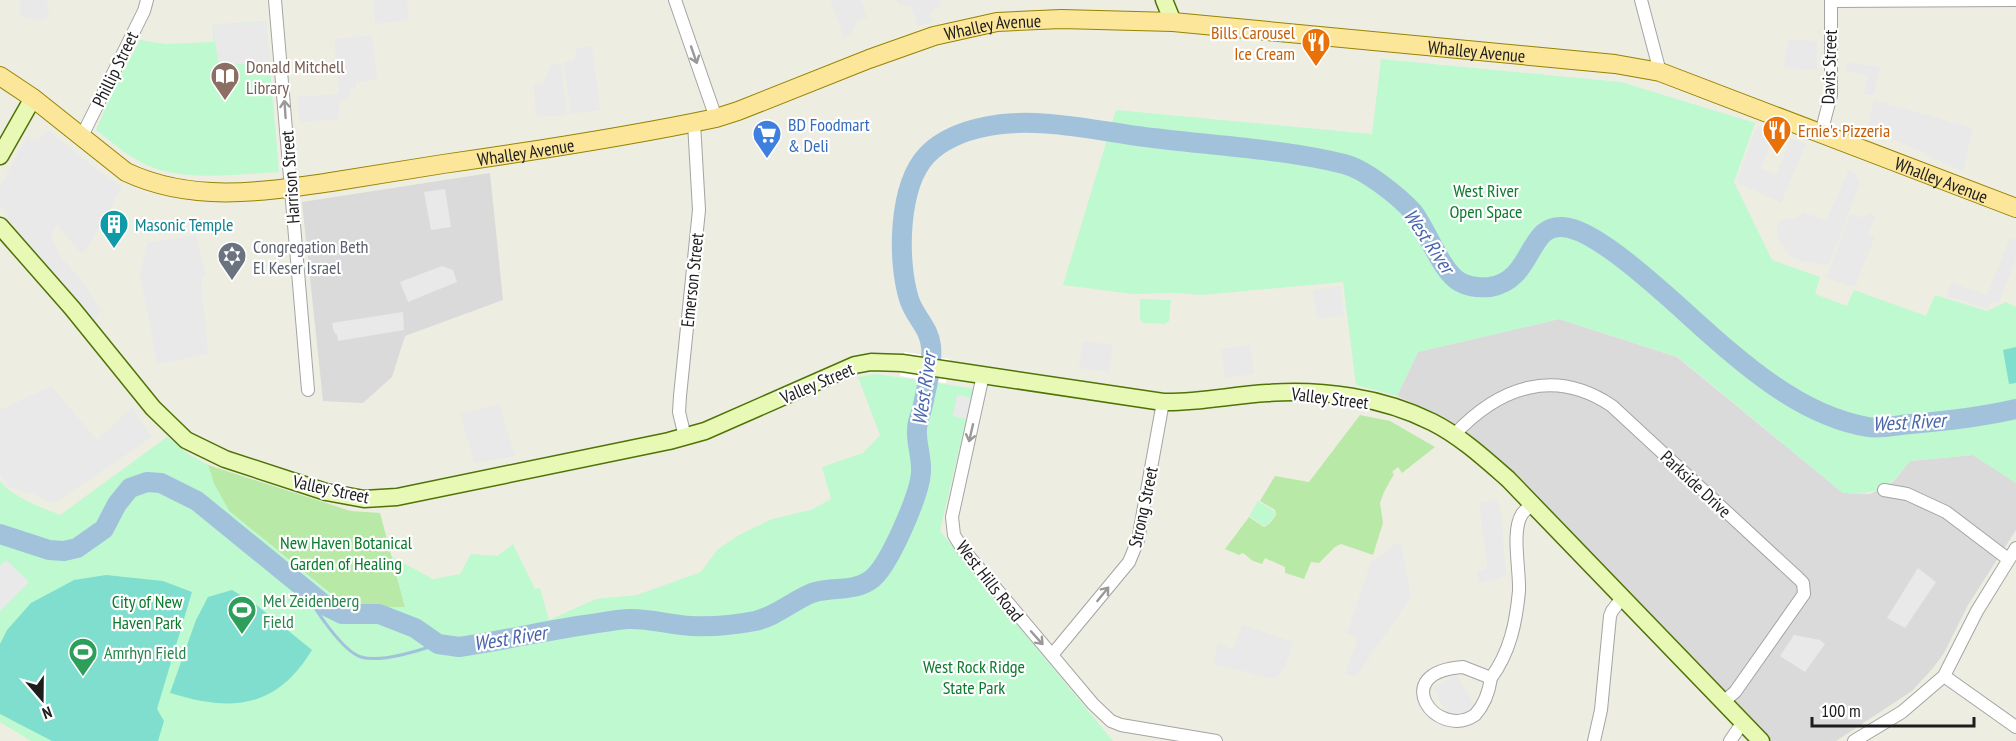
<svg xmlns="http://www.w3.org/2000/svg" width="2016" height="741" font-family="'PT Sans Narrow',sans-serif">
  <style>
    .residential { fill: #dbdada }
    .grass { fill: #b9e9a7 }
    .park { fill: #bef9d0 }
    .pitch { fill: #80dece }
    .parking { fill: #e9e9e9 }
    .pier { fill: #fff }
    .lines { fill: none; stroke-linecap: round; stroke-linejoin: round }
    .stream { stroke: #a2c2dc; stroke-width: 3 }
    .river { stroke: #a2c2dc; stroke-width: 20 }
    .street-casing { stroke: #a4a4a4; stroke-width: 14 }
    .secondary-casing { stroke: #4f7305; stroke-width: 19 }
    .primary-casing { stroke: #958400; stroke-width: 20 }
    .street { stroke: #fff; stroke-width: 12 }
    .secondary { stroke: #e7f9b5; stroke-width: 16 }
    .primary { stroke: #fce69a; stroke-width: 18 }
    .oneway { stroke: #999 }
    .labels { text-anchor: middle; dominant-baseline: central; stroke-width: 4.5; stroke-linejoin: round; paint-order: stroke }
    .street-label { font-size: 18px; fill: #1d1d1d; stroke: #fff }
    .food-label { font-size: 18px; fill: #c56008; stroke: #fff; text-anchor: end }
    .education-label { font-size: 18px; fill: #785e54; stroke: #fff; text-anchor: start }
    .shop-label { font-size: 18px; fill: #366cbe; stroke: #fff; text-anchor: start }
    .park-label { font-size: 18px; fill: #0b7a2c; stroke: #fff }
    .culture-label { font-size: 18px; fill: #0d838f; stroke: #fff; text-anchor: start }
    .worship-label { font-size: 18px; fill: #5b616d; stroke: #fff; text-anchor: start }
    .leisure-label { font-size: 18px; fill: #27864d; stroke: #fff; text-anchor: start }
    .water-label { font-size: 20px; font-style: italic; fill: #4965ac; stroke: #fff }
  </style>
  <rect width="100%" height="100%" fill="#eeede2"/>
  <path class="residential" d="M490 173 503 300 405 336 392 377 363 403 323 401 302 202Z
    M1559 319 1677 357 1843 493 1870 494 1893 482 1910 461 1973 455 2016 483V530L1968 605 1944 653 1933 668 1912 691 1836 741H1769L1503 463 1485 447 1428 410 1397 396 1418 352Z"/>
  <path class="grass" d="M1360 415 1390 421 1435 447 1402 473 1398 467 1392 472 1394 474 1384 492 1380 503 1383 523 1373 555 1341 544 1335 547 1319 563 1311 562 1304 579 1285 573V567L1265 558 1262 564 1253 561 1243 553 1239 555 1225 549 1249 517 1264 527 1269 524 1276 515 1275 510 1260 501 1275 476 1309 482Z
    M208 465 351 511 380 513 405 607H347L229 511 214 484Z"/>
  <path class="park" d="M266 21 279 172C234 174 178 184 137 160 123 152 109 140 96 130L115 86 140 40 165 44 214 42 212 25Z
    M1381 59 1621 82 1755 123 1734 182 1772 260 1820 277 1815 294 1847 306 1854 290 1926 316 1935 295 1987 311 2006 302 2016 307V483L1973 455 1910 461C1887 490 1880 494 1843 493L1678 357 1559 319 1418 352 1397 396 1356 385 1343 282 1202 295 1176 293 1133 294 1063 285 1116 110 1372 134Z
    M1140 299 1171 300 1169 321 1165 324 1143 323 1140 318Z
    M876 374 971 388 973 390 940 531 1113 741H31L0 722V481C15 499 39 506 60 515L167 437 188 454 208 465 214 484 229 511 347 607H405L392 557 433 579 460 574 471 554 497 556 513 544 535 589 540 588 549 620 596 599 637 595 701 572 718 549 739 535 772 519 811 510 831 499 822 467 863 453 880 435 858 377Z
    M1258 501 1274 511 1275 515 1268 524 1264 526 1249 516Z"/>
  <path class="pitch" d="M2016 347V383L2009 384 2003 350Z
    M106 575 163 581 192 592 157 709 164 721 158 741H52L0 714V644L7 630 31 603 74 580Z
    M232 590 254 603 312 650C276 709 232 712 170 693L196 620 208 597Z"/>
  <path class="parking" d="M19 0H47L49 16 40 21 21 16Z
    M373 0H407L409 20 375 24Z
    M830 0H861L867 18 858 19 851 34 844 38Z
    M897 0H939L941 4 930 14 933 22 918 26 911 7 899 5Z
    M266 21 270 63 219 65 212 25Z
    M372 35 377 80 356 82V88L350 90V96L340 102 338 119 300 122 297 97 337 94 339 90 334 39Z
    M1789 40 1817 41V70L1783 68Z
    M592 46 600 110 571 114 563 63 574 60 577 48Z
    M1846 62 1880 67 1874 95 1864 94 1868 75 1845 71Z
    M561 64 567 115 536 117 534 84 543 83 550 65Z
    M1874 100 1973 128 1963 171 1931 158 1930 155 1925 153 1867 129Z
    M1759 126 1776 133 1761 168 1776 175 1791 139 1806 144 1781 203 1736 182 1755 131H1757Z
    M48 130 100 172 122 187 86 250 82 254 57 225 51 236 61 257 80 279 101 309 94 323 5 218 8 215 0 207V187L27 136 38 141Z
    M1849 169 1855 173 1860 184 1829 265 1803 262 1790 256 1780 243 1777 230 1778 222 1789 218 1791 220 1797 218 1803 212 1826 221Z
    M445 189 451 227 431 230 424 192Z
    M1868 213 1876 216 1868 233 1875 236 1855 287 1826 278 1850 214 1865 218Z
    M196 235 206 275 201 277 208 354 157 364 140 274 147 243Z
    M2016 238V259L1999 303 1992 301 1987 309 1947 296 1951 283 1987 295 2009 240Z
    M442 266 453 270 457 282 408 302 400 282Z
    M1340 286 1344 315 1317 319 1313 290Z
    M403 312 404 330 338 341 337 335 334 332 332 323Z
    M1083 341 1113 345 1109 372 1079 368Z
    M1250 345 1254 374 1225 378 1221 349Z
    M51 386 97 440 132 407 152 437 53 504 36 495 10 488 0 475V410Z
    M957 395 973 398 968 419 953 416Z
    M499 405 515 456 474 463 460 413Z
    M1497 500 1501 513 1506 576 1479 583 1477 571 1487 568 1479 502Z
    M1401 543 1411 597 1360 671 1355 676 1345 674 1358 637 1347 633 1372 559 1375 560 1395 544Z
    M6 560 29 582 0 611V566Z
    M1918 568 1936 582 1905 628 1887 618Z
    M1242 625 1293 642 1285 668 1275 679 1213 664 1218 643 1233 649Z
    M1794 635 1820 640 1825 644 1805 672 1780 656Z
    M1456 674 1476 707 1451 721 1433 688Z"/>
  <path class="pier" d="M904 352 950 359 946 383 900 376Z"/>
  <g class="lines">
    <path class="stream" d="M305 590C313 607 342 651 361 657 381 663 418 651 438 644"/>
    <path class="river" d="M0 534 49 550 64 551 77 548 104 529 117 504 130 488 147 482 161 483 197 501 326 606 342 614H379L415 628 438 644 459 647C501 641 543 631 585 625 599 623 614 620 628 619 649 618 670 625 691 626 712 627 735 625 755 621 777 616 792 601 812 593 832 586 855 593 873 578 890 563 920 494 921 472 922 458 916 443 917 430 917 422 920 416 922 409 926 391 933 363 931 346 929 327 914 316 909 299 897 260 898 186 927 155 941 140 964 131 984 127 1036 115 1101 132 1153 138 1216 146 1283 149 1344 164 1357 167 1370 176 1381 184 1392 192 1404 202 1413 212 1427 230 1442 273 1460 282 1469 287 1480 288 1490 287 1536 280 1526 218 1569 228 1597 234 1643 275 1665 294 1723 345 1789 414 1868 427 1882 429 1897 425 1911 424 1946 421 1981 417 2016 409"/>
    <g class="street-casing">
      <path id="street" d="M275 0 308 390
        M675 0 716 118
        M1641 0 1660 72
        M1831 1 2016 0
        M1821 133 1831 95V0
        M81 138 144 11 147 0
        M983 375 952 517 954 535 962 548 1093 704 1111 721 1121 725 1216 741
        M1454 435C1499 387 1554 367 1612 406L1798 578 1803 583 1804 594 1735 692 1723 702
        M685 437 679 412 680 396 699 210 694 123
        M1884 490 1907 494 1946 512 2008 559
        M1052 655 1129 562 1138 540 1163 402
        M1463 667 1491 678C1489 692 1485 704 1475 715 1436 741 1387 672 1463 667Z
        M1944 676 2016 727
        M1491 678C1510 652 1516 623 1519 591 1520 570 1511 531 1522 514 1525 510 1529 507 1532 504
        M1594 741 1601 710 1610 616 1612 611 1622 598
        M1730 741 1743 722
        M1854 741 1902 712 1944 676 1977 611 2016 548"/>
    </g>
    <g class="secondary-casing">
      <path id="secondary" d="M1164 0 1173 22
        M0 156 33 98
        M0 226 72 308 153 408 186 440 225 459 326 492 364 499 397 497 669 441 705 431 855 365 871 362 902 363 1163 402C1198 403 1232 395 1267 393 1322 389 1382 397 1432 422 1460 436 1484 458 1508 479L1761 741"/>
    </g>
    <g class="primary-casing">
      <g id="primary">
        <path id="s1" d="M0 76 33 98 126 172C192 203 262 192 331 182 369 176 406 170 443 164 534 151 626 137 716 118L738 111 869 59 934 36 997 22 1061 19 1173 22 1615 64 1660 72 2016 208"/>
      </g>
    </g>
    <use href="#street" class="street"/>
    <use href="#secondary" class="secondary"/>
    <use href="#primary" class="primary"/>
  </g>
  <defs><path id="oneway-shaft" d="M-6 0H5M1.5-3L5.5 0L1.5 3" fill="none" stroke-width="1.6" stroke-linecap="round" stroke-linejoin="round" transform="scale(1.5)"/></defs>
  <g class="oneway">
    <use href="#oneway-shaft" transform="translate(694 55) rotate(71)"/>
    <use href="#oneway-shaft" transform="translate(285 109) rotate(-94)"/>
    <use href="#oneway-shaft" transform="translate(971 433) rotate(103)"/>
    <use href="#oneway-shaft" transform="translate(1103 594) rotate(-51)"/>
    <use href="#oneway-shaft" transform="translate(1037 638) rotate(48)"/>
  </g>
  <defs>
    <g id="restaurant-pin" transform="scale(1.5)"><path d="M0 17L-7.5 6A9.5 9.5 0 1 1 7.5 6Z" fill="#e8710a" stroke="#fff"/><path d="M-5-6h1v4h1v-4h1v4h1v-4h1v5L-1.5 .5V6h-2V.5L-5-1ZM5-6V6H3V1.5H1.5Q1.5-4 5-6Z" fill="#fff"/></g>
    <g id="library-pin" transform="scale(1.5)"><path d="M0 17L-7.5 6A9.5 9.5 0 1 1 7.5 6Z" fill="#8d6e63" stroke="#fff"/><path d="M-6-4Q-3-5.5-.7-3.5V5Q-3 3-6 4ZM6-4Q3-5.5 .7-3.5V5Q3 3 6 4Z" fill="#fff"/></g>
    <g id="supermarket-pin" transform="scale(1.5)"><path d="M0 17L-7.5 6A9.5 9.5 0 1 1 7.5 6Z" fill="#3f7fe0" stroke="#fff"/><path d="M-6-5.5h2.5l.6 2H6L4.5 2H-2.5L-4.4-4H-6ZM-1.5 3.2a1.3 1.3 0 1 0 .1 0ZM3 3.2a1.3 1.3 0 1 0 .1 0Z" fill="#fff"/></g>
    <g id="building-pin" transform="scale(1.5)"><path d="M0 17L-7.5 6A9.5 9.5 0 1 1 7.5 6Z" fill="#0f9aa8" stroke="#fff"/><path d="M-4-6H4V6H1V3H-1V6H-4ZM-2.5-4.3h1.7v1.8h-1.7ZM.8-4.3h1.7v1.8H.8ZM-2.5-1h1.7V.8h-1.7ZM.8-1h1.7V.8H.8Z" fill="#fff"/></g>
    <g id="synagogue-pin" transform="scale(1.5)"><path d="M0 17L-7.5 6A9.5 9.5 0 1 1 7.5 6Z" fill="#6b7280" stroke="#fff"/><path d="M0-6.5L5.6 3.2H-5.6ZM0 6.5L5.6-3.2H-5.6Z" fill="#fff"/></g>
    <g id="stadium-pin" transform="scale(1.5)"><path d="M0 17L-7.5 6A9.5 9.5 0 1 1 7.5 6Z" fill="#2e9e5b" stroke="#fff"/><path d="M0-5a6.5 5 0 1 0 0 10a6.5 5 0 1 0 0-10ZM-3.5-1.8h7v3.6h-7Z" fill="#fff"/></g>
  </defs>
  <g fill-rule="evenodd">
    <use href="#restaurant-pin" x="1316" y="42"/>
    <use href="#library-pin" x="225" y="76"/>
    <use href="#restaurant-pin" x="1777" y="130"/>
    <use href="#supermarket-pin" x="767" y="134"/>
    <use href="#building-pin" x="114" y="224"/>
    <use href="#synagogue-pin" x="232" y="256"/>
    <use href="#stadium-pin" x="242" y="610"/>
    <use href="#stadium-pin" x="83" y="652"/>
  </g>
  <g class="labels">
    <g class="street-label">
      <text stroke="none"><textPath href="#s1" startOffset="1050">Whalley Avenue</textPath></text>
      <text stroke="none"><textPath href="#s1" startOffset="1536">Whalley Avenue</textPath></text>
      <text transform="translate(1829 67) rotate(-88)">Davis Street</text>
      <text transform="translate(115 69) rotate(-64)">Phillip Street</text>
      <text stroke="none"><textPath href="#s1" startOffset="564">Whalley Avenue</textPath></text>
      <text transform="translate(290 177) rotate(-94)">Harrison Street</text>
      <text stroke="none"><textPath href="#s1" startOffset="2022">Whalley Avenue</textPath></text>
      <text transform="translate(692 280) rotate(-84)">Emerson Street</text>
      <text transform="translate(817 383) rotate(-23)">Valley Street</text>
      <text transform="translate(1330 398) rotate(7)">Valley Street</text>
      <text transform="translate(1696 484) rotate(43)">Parkside Drive</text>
      <text transform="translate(331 489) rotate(12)">Valley Street</text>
      <text transform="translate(1143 507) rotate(-78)">Strong Street</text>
      <text transform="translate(990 581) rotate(52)">West Hills Road</text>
    </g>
    <g class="food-label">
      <text x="1295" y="32">Bills Carousel<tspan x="1295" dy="21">Ice Cream</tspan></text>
      <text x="1798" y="130" text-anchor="start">Ernie's Pizzeria</text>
    </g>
    <g class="education-label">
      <text x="246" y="66">Donald Mitchell<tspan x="246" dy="21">Library</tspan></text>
    </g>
    <g class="shop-label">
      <text x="788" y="124">BD Foodmart<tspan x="788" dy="21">&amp; Deli</tspan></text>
    </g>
    <g class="park-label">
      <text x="1486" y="190">West River<tspan x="1486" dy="21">Open Space</tspan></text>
      <text x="346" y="542">New Haven Botanical<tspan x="346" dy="21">Garden of Healing</tspan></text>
      <text x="147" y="601">City of New<tspan x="147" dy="21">Haven Park</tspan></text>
      <text x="974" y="666">West Rock Ridge<tspan x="974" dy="21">State Park</tspan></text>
    </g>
    <g class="culture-label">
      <text x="135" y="224">Masonic Temple</text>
    </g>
    <g class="worship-label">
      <text x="253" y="246">Congregation Beth<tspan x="253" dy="21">El Keser Israel</tspan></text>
    </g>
    <g class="leisure-label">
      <text x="263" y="600">Mel Zeidenberg<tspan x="263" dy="21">Field</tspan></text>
      <text x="104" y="652">Amrhyn Field</text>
    </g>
    <g class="water-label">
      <text transform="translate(1429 241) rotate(56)">West River</text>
      <text transform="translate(924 389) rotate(-82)">West River</text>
      <text transform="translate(1909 422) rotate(-3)">West River</text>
      <text transform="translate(510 638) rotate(-9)">West River</text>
    </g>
  </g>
  <g transform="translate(42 699) rotate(160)" stroke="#ffffff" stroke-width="4.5" paint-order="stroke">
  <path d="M0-4.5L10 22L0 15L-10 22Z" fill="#1d1d1d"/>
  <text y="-9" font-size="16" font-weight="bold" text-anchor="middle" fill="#1d1d1d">N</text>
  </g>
  <path d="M1812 717v9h162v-9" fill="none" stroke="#1d1d1d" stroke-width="3"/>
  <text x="1821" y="717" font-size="18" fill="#1d1d1d" stroke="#ffffff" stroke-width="4.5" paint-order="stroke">100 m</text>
</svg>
